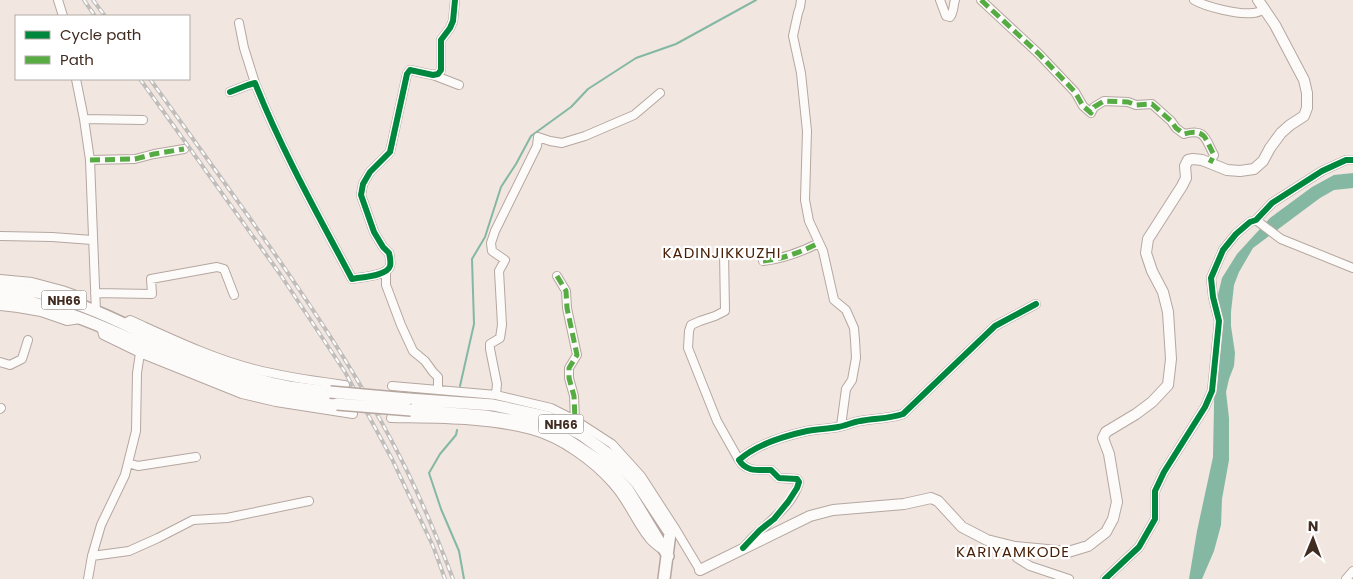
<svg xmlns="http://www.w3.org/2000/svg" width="1353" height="579" font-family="Poppins,sans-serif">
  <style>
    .water { fill: #84b8a3 }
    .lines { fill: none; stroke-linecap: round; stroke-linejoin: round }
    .stream { stroke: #84b8a3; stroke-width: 2 }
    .minor-casing { stroke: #b5a7a0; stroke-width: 10 }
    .major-casing { stroke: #b5a7a0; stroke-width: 12 }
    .highway-casing { stroke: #b5a7a0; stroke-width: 14 }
    .minor { stroke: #fdfbfa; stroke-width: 8 }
    .major { stroke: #fdfbfa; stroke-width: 10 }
    .highway { stroke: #fdfbfa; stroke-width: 11 }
    .rail-casing { stroke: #c1bdbb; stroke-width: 4 }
    .rail { stroke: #fff; stroke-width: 2; stroke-dasharray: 5.5; stroke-linecap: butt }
    .highway-bridge-casing { stroke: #b5a7a0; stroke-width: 14; stroke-linecap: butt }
    .highway-bridge { stroke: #fdfbfa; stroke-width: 11 }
    .quiet { stroke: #56ab43; stroke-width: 5; stroke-dasharray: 10 5; stroke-linecap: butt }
    .cycleway-casing { stroke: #fff; stroke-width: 9 }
    .cycleway { stroke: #00873e; stroke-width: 6 }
    .labels { text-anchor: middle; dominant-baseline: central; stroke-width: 4.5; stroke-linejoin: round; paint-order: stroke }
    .shield { fill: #fff; stroke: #796b64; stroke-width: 1 }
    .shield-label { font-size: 12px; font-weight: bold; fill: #402c21 }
    .neighbourhood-label { font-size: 15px; letter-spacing: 1px; fill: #472007; stroke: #fff }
  </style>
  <rect width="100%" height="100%" fill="#f1e6e0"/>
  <path class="water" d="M1353 173V188L1334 190 1320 198 1253 248 1239 272 1234 285 1231 312V326L1235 353 1234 366 1229 379 1226 392 1229 418V460L1222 499 1221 525 1214 551 1202 579H1189L1197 531 1213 457 1216 303 1222 278 1237 254 1270 218 1312 187 1334 175Z"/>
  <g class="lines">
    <path class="stream" d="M460 386 474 324 472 259 485 237 501 187 516 164 531 136 571 107 588 89 636 58 676 44 756 0
      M457 430 456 435 440 454 429 473 441 509 459 551 464 579"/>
    <g class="minor-casing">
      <path id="minor" d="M58 0 63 16
        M801 0 800 7 798 13 793 36 801 73 807 131 805 200 809 221 823 251 834 300 846 310 854 328 855 340 856 358 852 380 846 389 841 426
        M940 0 946 16 950 17C954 12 953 6 955 0
        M981 0 1039 54 1075 92 1083 106 1091 113 1094 107 1104 101 1128 102 1136 105 1152 104 1171 121 1176 128 1184 134C1206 128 1205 139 1214 155L1210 163
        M1194 0C1206 7 1239 15 1253 13 1257 13 1261 11 1265 9
        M239 23 244 48 255 83
        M433 75 459 85
        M76 79 84 119 90 160 96 312
        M230 92 248 85 255 83C282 151 318 215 352 279 362 277 387 276 390 266 391 262 390 257 389 253L383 247 374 232 361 195 363 184 370 172 390 152 407 74 410 70 433 75 438 74 441 70V40L450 28 453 21 455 0
        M84 119 143 120
        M90 160 135 159 154 154 184 149
        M1256 220 1281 239 1353 268
        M0 236 52 237 92 240
        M724 252 725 311 715 316 700 321 691 325 689 331 688 348 717 421 739 460
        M763 261C783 259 801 252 819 243
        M386 271V285L401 325 413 351 425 361 433 372 438 377V390
        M557 276 566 291 567 308 577 355 569 368V378L574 396 575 420
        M0 279 32 282 62 290 79 296 86 308
        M95 293 152 294 151 279 217 267 224 269 234 295
        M0 306 18 308 41 312 67 321 80 319
        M124 324 130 320C170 338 211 358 254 369 284 377 315 381 345 385
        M101 326 103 335 140 353 242 394 276 402 353 414
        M0 362 10 365 22 359 28 340
        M392 386 496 395 551 408 575 420 612 444 641 476 676 530 700 570
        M496 395 497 384 490 349V344L500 338 502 325 499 271 505 260 492 251 491 243 495 231 537 146 538 137 550 141 562 143 585 136 634 115 660 93
        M0 409 1 408
        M391 418C437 419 486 418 531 430 561 438 593 461 613 484 628 500 635 521 649 538 652 542 656 545 660 548
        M128 463 138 466 196 457
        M745 546C750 540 755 534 762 529 776 516 794 502 799 482L797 479 779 478 771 470C758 470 746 472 739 460 757 444 784 436 807 431 817 429 827 429 838 427 845 426 853 422 860 421 875 418 889 419 903 414L995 326 1036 304
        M1015 547 1017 558 1030 566 1069 579
        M92 556 129 551 158 538 193 520 227 518 309 501
        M88 579 92 556 101 525 125 475 136 431 137 373 140 353
        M1105 579 1139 547 1155 519V491L1164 472 1205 407 1212 391 1219 321 1213 297 1211 278 1223 250 1236 234 1250 222 1256 220 1272 203 1322 171 1346 160H1353
        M1346 579 1353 571"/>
    </g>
    <g class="major-casing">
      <path id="major" d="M700 570 810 516 833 510 904 504 931 498 938 501 962 527 987 540 1015 547 1068 552 1088 546 1106 532 1113 519 1117 502 1109 454 1103 438 1106 432 1136 414 1152 402 1168 385 1171 359 1168 312 1163 292 1152 271 1146 253 1148 239 1182 186 1186 178 1185 166 1188 160 1193 159 1202 160 1227 170 1240 171 1254 169 1263 161 1270 148 1281 133 1290 125 1304 116 1307 108V93L1304 80 1275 25 1258 0"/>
    </g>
    <g class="highway-casing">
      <path id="highway" d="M0 288C15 289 30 290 45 294 93 306 137 331 181 351 215 366 252 380 289 387 303 389 317 390 330 392
        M0 298C27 299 52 308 77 317 124 334 168 358 214 376 254 391 295 398 337 404
        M408 399 493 405 548 417 582 435 611 456 637 483 670 533 664 579
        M411 410 485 416 534 424 566 439 604 464 628 490 668 556"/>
    </g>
    <use href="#minor" class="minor"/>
    <use href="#major" class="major"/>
    <use href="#highway" class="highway"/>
    <g class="rail-casing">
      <path id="rail" d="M84 0 95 16
        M93 0 105 16
        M140 79 280 274 345 372 392 459 433 546 445 579
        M150 79C183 125 216 171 249 217 306 298 363 381 407 471 424 506 439 542 453 579"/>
    </g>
    <use href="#rail" class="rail"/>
    <g class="highway-bridge-casing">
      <path id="highway-bridge" d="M330 392 408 399
        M337 404 411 410"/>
    </g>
    <use href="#highway-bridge" class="highway-bridge"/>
    <path class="quiet" d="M981 0 1039 54 1075 92 1083 106 1091 113 1094 107 1104 101 1128 102 1136 105 1152 104 1171 121 1176 128 1184 134C1206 128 1205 139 1214 155L1210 163
      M90 160 135 159 154 154 184 149
      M763 261C783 259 801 252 819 243
      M557 276 566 291 567 308 577 355 569 368V378L574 396 575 420"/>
    <g class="cycleway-casing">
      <path id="cycleway" d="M230 92 248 85 255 83C282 151 318 215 352 279 362 277 387 276 390 266 391 262 390 257 389 253L383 247 374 232 361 195 363 184 370 172 390 152 407 74 410 70 433 75 438 74 441 70V40L450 28 453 21 455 0
        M743 548 760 530 774 519 788 502 797 488 799 482 797 479 779 478 771 470C758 470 746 472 739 460 757 444 784 436 807 431 817 429 827 429 838 427 845 426 853 422 860 421 875 418 889 419 903 414L995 326 1036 304
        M1105 579 1139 547 1155 519V491L1164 472 1205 407 1212 391 1219 321 1213 297 1211 278 1223 250 1236 234 1250 222 1256 220 1272 203 1322 171 1346 160H1353"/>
    </g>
    <use href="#cycleway" class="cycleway"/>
  </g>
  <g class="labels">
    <g class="shield">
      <rect x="41.5" y="290.5" width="45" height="19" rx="4"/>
      <rect x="538.5" y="414.5" width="45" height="19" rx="4"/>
    </g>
    <g class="shield-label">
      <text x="64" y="300">NH66</text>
      <text x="561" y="424">NH66</text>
    </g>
    <g class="neighbourhood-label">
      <text x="722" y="252">KADINJIKKUZHI</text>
      <text x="1013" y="551">KARIYAMKODE</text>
    </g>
  </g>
  <rect x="15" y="15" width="175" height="65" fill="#ffffff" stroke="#b3aba6"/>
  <rect x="25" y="31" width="25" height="8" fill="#00873e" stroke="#b3aba6"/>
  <text x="60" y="40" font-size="15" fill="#402c21">Cycle path</text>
  <rect x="25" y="56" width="25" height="8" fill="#56ab43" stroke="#b3aba6"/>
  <text x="60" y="65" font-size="15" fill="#402c21">Path</text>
  <g transform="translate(1313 539) rotate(1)" stroke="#ffffff" stroke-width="4" paint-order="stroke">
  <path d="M0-4L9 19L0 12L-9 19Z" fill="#402c21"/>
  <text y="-8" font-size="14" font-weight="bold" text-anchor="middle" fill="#402c21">N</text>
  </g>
</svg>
